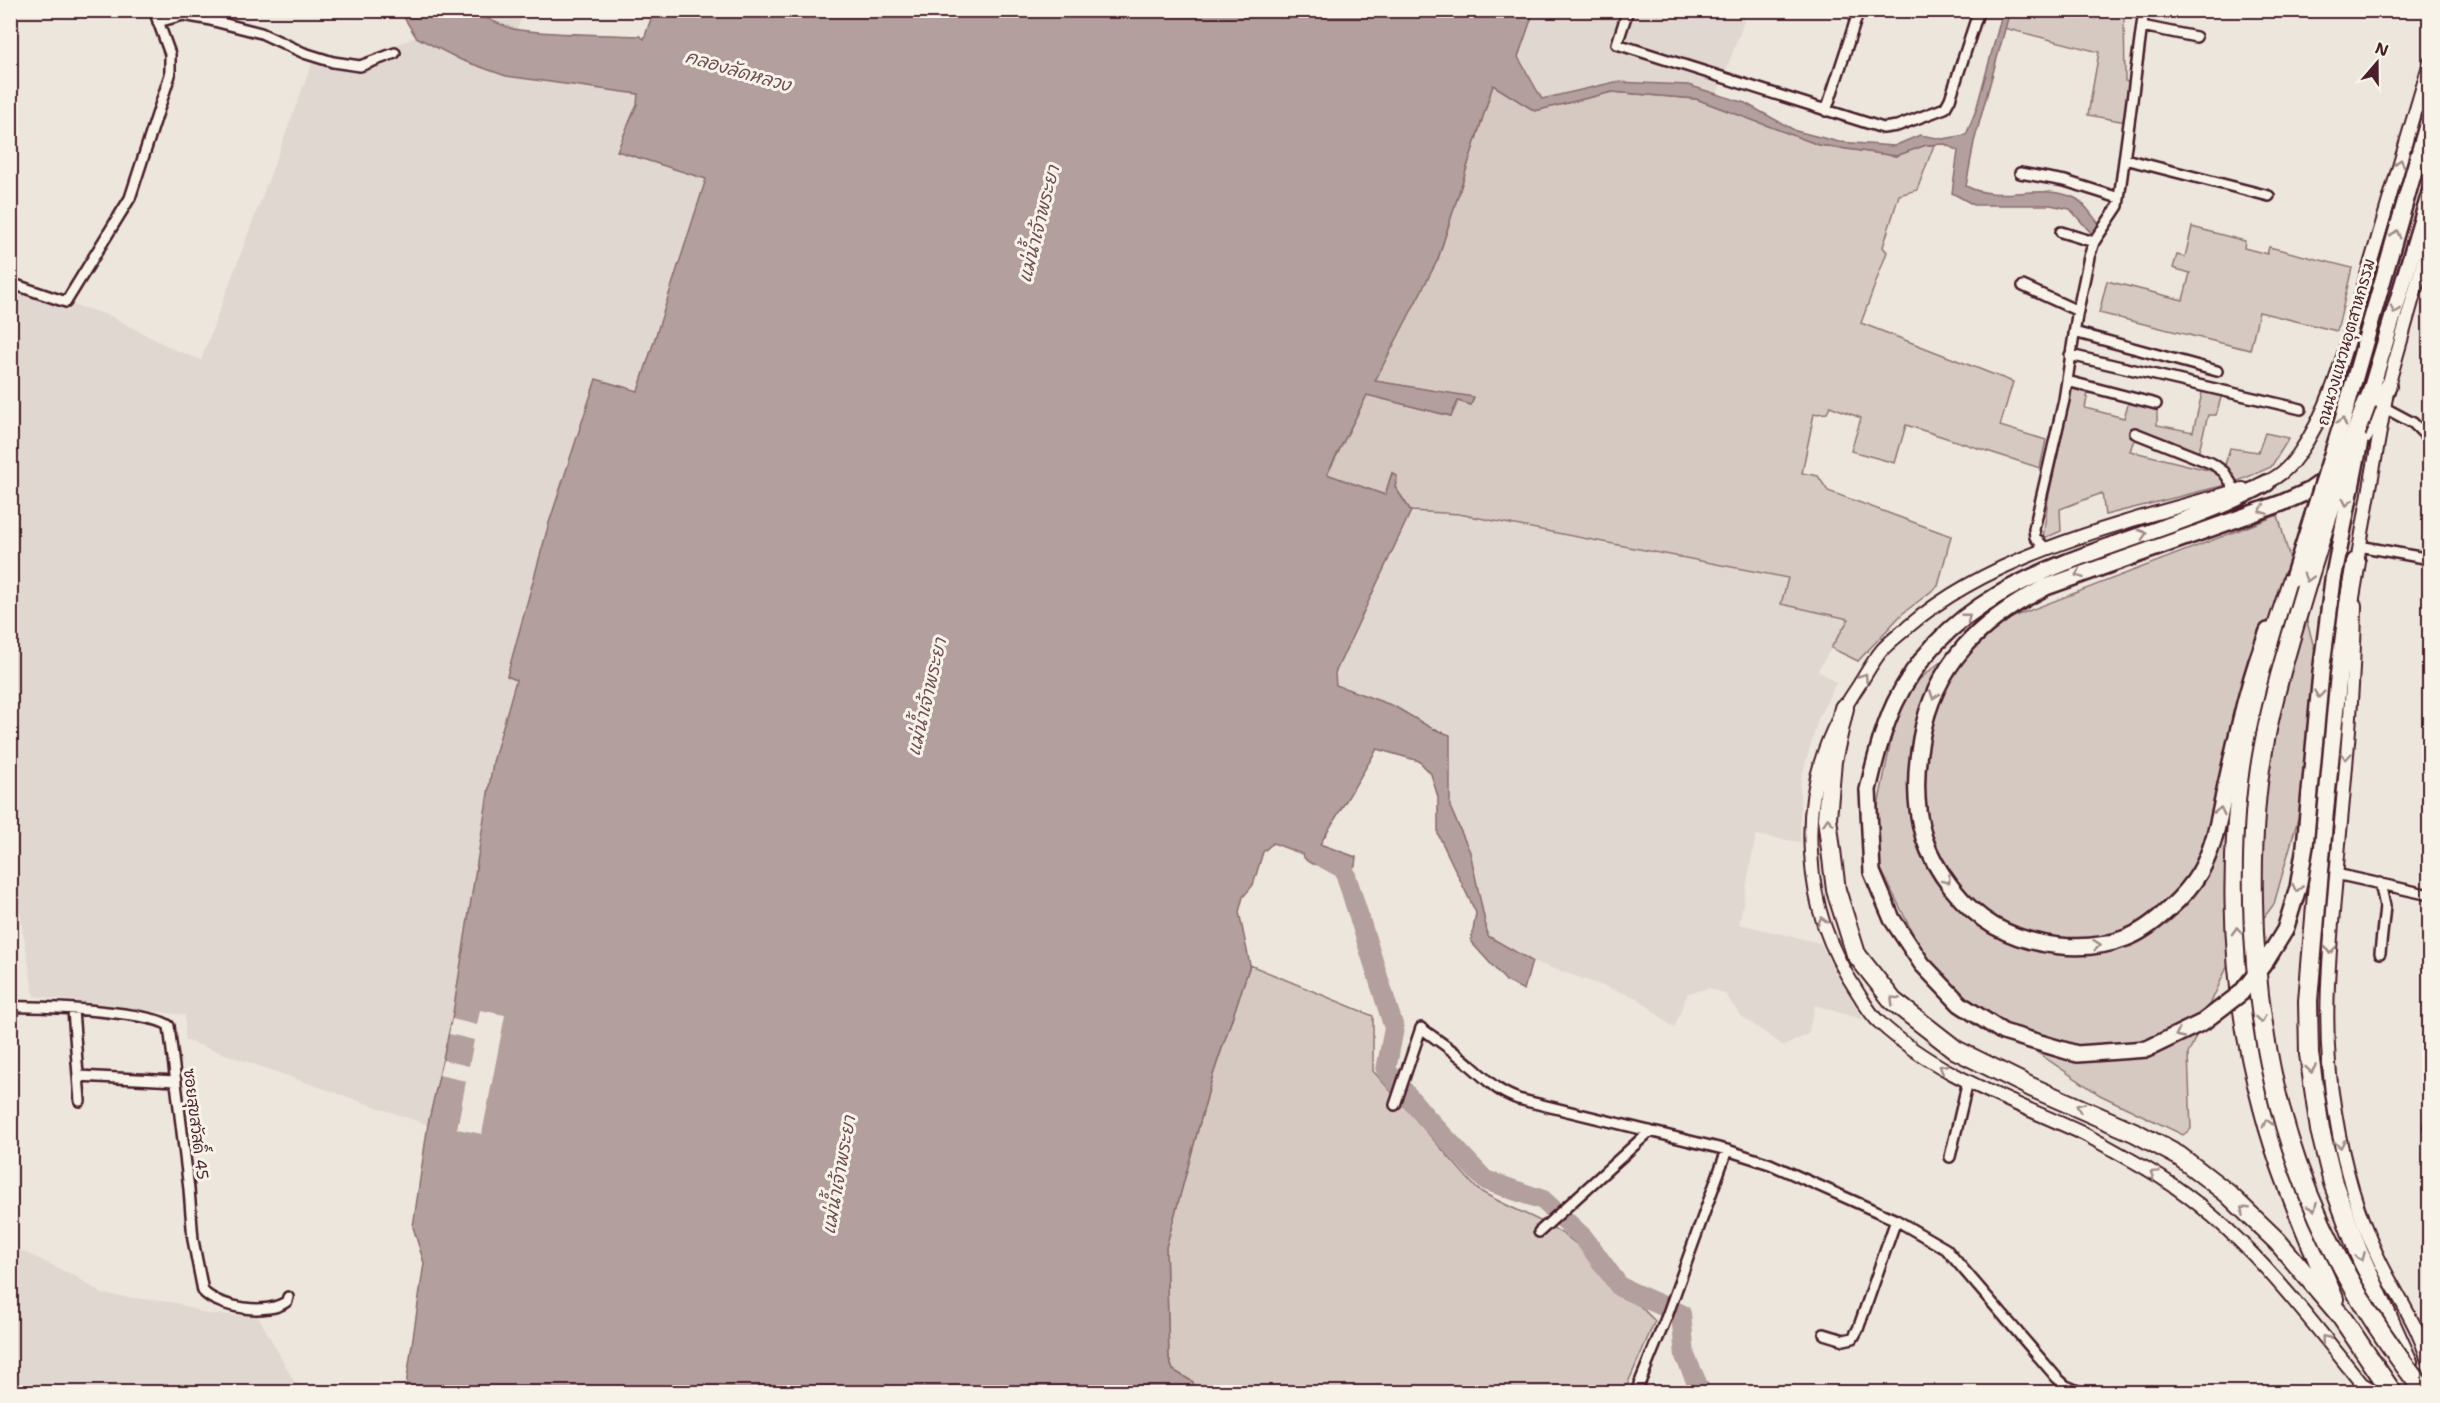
<svg xmlns="http://www.w3.org/2000/svg" width="2440" height="1403" font-family="'Shantell Sans','Playpen Sans Thai',sans-serif">
  <style>
    .built { fill: #e0d7d0 }
    .green { fill: #d5c9c2; stroke: #907476; stroke-width: 1.5 }
    .water { fill: #b39f9d; stroke: #896c6f; stroke-width: 1.5 }
    .pier { fill: #ece6dd }
    .lines { fill: none; stroke-linecap: round; stroke-linejoin: round }
    .river { stroke: #b39f9d; stroke-width: 20 }
    .minor-casing { stroke: #4a1f2b; stroke-width: 14 }
    .tertiary-casing { stroke: #4a1f2b; stroke-width: 16 }
    .primary-casing { stroke: #4a1f2b; stroke-width: 20 }
    .motorway-casing { stroke: #4a1f2b; stroke-width: 22 }
    .minor { stroke: #f7f3e8; stroke-width: 9 }
    .tertiary { stroke: #f7f3e8; stroke-width: 12 }
    .primary { stroke: #f7f3e8; stroke-width: 15 }
    .motorway { stroke: #f7f3e8; stroke-width: 18 }
    .primary-bridge-casing { stroke: #4a1f2b; stroke-width: 20; stroke-linecap: butt }
    .motorway-bridge-casing { stroke: #4a1f2b; stroke-width: 22; stroke-linecap: butt }
    .primary-bridge { stroke: #f7f3e8; stroke-width: 15 }
    .motorway-bridge { stroke: #f7f3e8; stroke-width: 18 }
    .oneway { stroke: #a0898a }
    .labels { text-anchor: middle; dominant-baseline: central; stroke-width: 6; stroke-linejoin: round; paint-order: stroke }
    .street-label { font-size: 16px; fill: #4a1f2b; stroke: #f7f3e8 }
    .water-label { font-size: 18px; font-style: italic; fill: #6f4c53; stroke: #f7f3e8 }
  </style>
  <rect width="100%" height="100%" fill="#ece6dd"/>
  <filter id="ink" filterUnits="userSpaceOnUse"><feTurbulence type="fractalNoise" baseFrequency=".0167" numOctaves="2"/><feDisplacementMap in="SourceGraphic" scale="12" xChannelSelector="R" yChannelSelector="G"/><feConvolveMatrix kernelMatrix="1 2 1 2 8 2 1 2 1" color-interpolation-filters="sRGB"/></filter>
  <g filter="url(#ink)">
    <path class="built" d="M467 11H524L517 30Z
      M1534 11H1748L1717 94 1688 85 1615 82 1541 99 1518 57Z
      M416 37 460 60 506 76 638 94 637 104 617 151 706 178 638 391 596 380 549 523 507 676 516 679 493 762 452 1019 428 1125 185 1040V1015L34 996 10 855V287L108 315 171 348 201 360 317 50 356 61Z
      M1411 511 1459 514 1788 578 1781 604 1849 619 1818 670 1836 683 1818 719 1800 783V842L1756 835 1739 924 1820 943 1864 1020 1815 1005 1808 1034 1784 1046 1741 1016 1725 994 1710 988 1688 993 1674 1028 1638 998 1532 961 1488 936 1470 852 1450 807V735L1431 728 1394 706 1336 685 1335 672Z
      M11 1246 75 1276 102 1294 177 1303 206 1314 258 1316 295 1383 344 1392H11Z"/>
    <path class="green" d="M2010 11H2124L2125 81 2132 83 2126 122 2088 115 2099 52 2004 28Z
      M1493 85 1535 111 1612 92 1696 99 1819 145 1896 156 1926 145H1934L1917 190 1899 195 1883 247 1887 252 1861 323 2013 382 2000 426 2046 440 2040 468 1906 425 1895 463 1851 451 1861 418 1830 406 1827 413 1814 414 1802 473 1818 476 1828 491 1951 536 1938 586 1902 614 1858 661 1831 648 1849 619 1781 604 1788 578 1459 514 1411 511 1395 487 1397 476 1392 473 1385 495 1327 475 1367 395 1451 416 1458 401 1471 405 1473 397 1374 381 1438 259Z
      M2192 227 2245 241 2244 248 2267 254 2269 247 2352 268 2337 331 2259 312 2250 350 2099 313 2107 281 2183 300 2190 273 2173 268 2177 255 2185 257Z
      M2072 389 2088 393 2085 408 2124 418 2129 401 2157 407V425L2193 432 2203 389 2222 394 2216 415H2208L2198 454 2191 455 2184 446 2145 435 2133 442 2130 451 2220 473 2226 485 2105 515 2102 493 2060 509 2061 531 2043 539 2048 499Z
      M2265 433 2289 438 2271 467 2236 482 2225 465 2230 448 2258 452Z
      M2278 515 2321 673 2304 797 2274 904 2227 967 2188 1054 2191 1129 2183 1135 2100 1095 2010 1034 1936 980 1870 847 1900 695 1975 634 2018 615Z
      M1250 965 1373 1016V1071L1477 1189C1508 1209 1546 1219 1575 1243 1603 1266 1628 1295 1655 1321L1624 1392H1195L1193 1382 1173 1370 1169 1359 1166 1247 1212 1078Z"/>
    <path class="water" d="M654 10 1534 11 1518 57 1542 99 1615 82 1688 85 1745 103 1796 131 1839 142 1894 146 1920 135 1943 139 1966 135 1976 110 2003 11H2010L1974 142 1966 186C1999 204 2041 182 2075 198 2084 202 2093 217 2100 225L2091 233 2070 209 2050 205H1974L1952 193 1958 151 1945 144 1926 145 1896 156 1819 145 1696 99 1612 92 1535 111 1493 85 1438 259 1375 381 1474 397 1471 405 1458 401 1451 416 1367 395 1327 474 1385 495 1392 473 1397 476 1395 487 1411 511 1335 673 1336 685 1394 706 1431 728 1450 735V807L1470 852 1488 936 1532 961 1524 990 1506 981 1471 942 1476 913 1438 834V797L1431 774 1419 761 1377 749 1320 844 1356 857 1355 866C1343 869 1341 865 1331 865 1319 865 1308 867 1302 854L1273 843 1263 852 1253 885 1243 897 1239 912 1250 965 1212 1078 1166 1247 1169 1359 1173 1370 1193 1382 1195 1392H405L424 1263 413 1227 428 1124 452 1019 493 762 516 680 507 676 549 523 596 379 638 391 706 179 617 151 637 104 638 94 506 76 461 60 416 37 400 11H439L444 15C471 2 492 26 519 30 558 35 600 34 640 36L644 39Z"/>
    <path class="pier" d="M480 1010 505 1015 482 1134 457 1129 466 1081 439 1075 443 1060 469 1066 474 1040 449 1034 452 1019 477 1025Z"/>
    <g class="lines">
      <path class="river" d="M1320 856 1344 869 1394 1028 1386 1070 1425 1116 1485 1180 1543 1200 1583 1237 1620 1287 1681 1314 1685 1356 1701 1392"/>
      <g class="minor-casing">
        <path id="minor" d="M1628 10 1617 44 1883 128 1897 126 1945 108 1950 99 1979 10
          M158 22 183 15 206 19 261 33 304 53 333 62 360 66 395 53
          M2142 26 2196 37
          M1826 111 1859 10
          M2125 159 2269 196
          M2020 173 2065 181 2119 198
          M2061 232 2094 242
          M10 283 66 302 130 198 170 75V54L154 10
          M2023 286 2078 311
          M2074 332 2217 371
          M2070 355 2301 409
          M2067 381 2156 404
          M2385 408 2413 423 2430 440
          M2135 433 2213 464 2224 472 2236 491
          M2359 546 2430 559
          M2046 549 2035 537 2034 529 2064 400 2077 315 2089 257 2094 242 2118 206 2144 10
          M2336 874 2430 895
          M2380 883 2385 906 2380 953
          M10 1007C34 1005 155 1012 169 1026L189 1189 193 1240 203 1291C218 1308 269 1316 287 1301L288 1297
          M73 1010 80 1101
          M78 1076 176 1081
          M1395 1105 1421 1028C1437 1040 1456 1052 1471 1066 1490 1082 1493 1089 1518 1099L1727 1150 1770 1164 1896 1220 1946 1249 2057 1378 2066 1386 2080 1392
          M2429 1127 2430 1123
          M1950 1157 1968 1081
          M1539 1232 1650 1131
          M1824 1334 1844 1340 1853 1338 1858 1329 1896 1220
          M1636 1392 1667 1316 1727 1150"/>
      </g>
      <g class="tertiary-casing">
        <path id="tertiary" d="M2259 485C2275 480 2289 468 2298 455 2333 406 2347 342 2364 285 2386 211 2408 137 2430 62
          M2243 489C2134 520 1995 551 1909 626 1900 634 1890 641 1882 650 1872 662 1864 678 1855 691 1822 740 1807 794 1811 853 1814 907 1828 947 1858 993 1864 1002 1870 1014 1879 1022 1937 1076 2013 1101 2084 1134 2105 1145 2126 1157 2147 1169 2236 1220 2299 1306 2362 1384L2376 1392
          M2356 567 2388 386 2430 238
          M2355 605C2354 696 2344 786 2336 877 2329 955 2321 1034 2335 1112 2343 1162 2355 1209 2377 1255 2394 1293 2422 1328 2430 1370"/>
      </g>
      <g class="primary-casing">
        <path id="primary" d="M2367 403 2430 193
          M2354 452 2366 434 2388 386
          M2268 631C2248 681 2238 732 2226 785 2220 813 2215 846 2200 872 2187 895 2151 929 2126 938 2085 954 2032 947 1994 926 1963 908 1935 871 1924 838 1914 805 1915 772 1921 739 1934 664 1981 620 2046 587L2282 503 2309 491 2329 477
          M1868 790C1875 760 1882 731 1895 703 1964 558 2142 553 2267 483"/>
      </g>
      <g class="motorway-casing">
        <path id="motorway" d="M2356 562 2339 662 2324 811 2308 1001 2309 1054 2320 1130 2333 1183 2358 1251 2408 1362
          M2293 578C2280 617 2267 655 2257 695 2225 828 2227 976 2263 1108 2280 1174 2308 1236 2334 1299
          M1844 708 1832 761 1827 818 1836 890 1856 954 1893 1001 1956 1050 2031 1087 2136 1133 2179 1156 2227 1193 2277 1241 2340 1315 2392 1392"/>
      </g>
      <use href="#minor" class="minor"/>
      <use href="#tertiary" class="tertiary"/>
      <use href="#primary" class="primary"/>
      <use href="#motorway" class="motorway"/>
      <g class="primary-bridge-casing">
        <path id="primary-bridge" d="M2293 578 2342 423 2430 115
          M1868 790 1872 872 1892 919 1922 964 1960 1004 2003 1032 2077 1054 2147 1049 2203 1022 2241 993 2266 961 2285 930 2298 888 2305 846 2321 673 2333 580 2360 441"/>
      </g>
      <g class="motorway-bridge-casing">
        <path id="motorway-bridge" d="M2367 403C2342 469 2321 535 2301 603 2287 650 2273 696 2264 745 2254 796 2252 850 2253 902 2256 1088 2309 1247 2425 1392"/>
      </g>
      <use href="#primary-bridge" class="primary-bridge"/>
      <use href="#motorway-bridge" class="motorway-bridge"/>
    </g>
    <defs><path id="oneway-chevron" d="M-2-3.5L2.5 0L-2 3.5" fill="none" stroke-width="1.6" stroke-linecap="round" stroke-linejoin="round" transform="scale(1.5)"/></defs>
    <g class="oneway">
      <use href="#oneway-chevron" transform="translate(2400 163) rotate(-74)"/>
      <use href="#oneway-chevron" transform="translate(2396 234) rotate(-74)"/>
      <use href="#oneway-chevron" transform="translate(2395 310) rotate(107)"/>
      <use href="#oneway-chevron" transform="translate(2342 422) rotate(-73)"/>
      <use href="#oneway-chevron" transform="translate(2347 502) rotate(101)"/>
      <use href="#oneway-chevron" transform="translate(2263 510) rotate(160)"/>
      <use href="#oneway-chevron" transform="translate(2143 534) rotate(-18)"/>
      <use href="#oneway-chevron" transform="translate(2079 574) rotate(160)"/>
      <use href="#oneway-chevron" transform="translate(2308 578) rotate(106)"/>
      <use href="#oneway-chevron" transform="translate(1967 617) rotate(-38)"/>
      <use href="#oneway-chevron" transform="translate(1864 677) rotate(-56)"/>
      <use href="#oneway-chevron" transform="translate(2319 694) rotate(96)"/>
      <use href="#oneway-chevron" transform="translate(1934 695) rotate(111)"/>
      <use href="#oneway-chevron" transform="translate(2346 756) rotate(95)"/>
      <use href="#oneway-chevron" transform="translate(2220 811) rotate(-77)"/>
      <use href="#oneway-chevron" transform="translate(1828 822) rotate(-94)"/>
      <use href="#oneway-chevron" transform="translate(1947 880) rotate(52)"/>
      <use href="#oneway-chevron" transform="translate(2297 888) rotate(103)"/>
      <use href="#oneway-chevron" transform="translate(1822 921) rotate(-106)"/>
      <use href="#oneway-chevron" transform="translate(2237 931) rotate(-93)"/>
      <use href="#oneway-chevron" transform="translate(2097 945) rotate(-6)"/>
      <use href="#oneway-chevron" transform="translate(2330 950) rotate(93)"/>
      <use href="#oneway-chevron" transform="translate(1894 1000) rotate(-135)"/>
      <use href="#oneway-chevron" transform="translate(2261 1019) rotate(81)"/>
      <use href="#oneway-chevron" transform="translate(2179 1034) rotate(154)"/>
      <use href="#oneway-chevron" transform="translate(1943 1068) rotate(-149)"/>
      <use href="#oneway-chevron" transform="translate(2311 1069) rotate(81)"/>
      <use href="#oneway-chevron" transform="translate(2080 1107) rotate(-157)"/>
      <use href="#oneway-chevron" transform="translate(2267 1123) rotate(-106)"/>
      <use href="#oneway-chevron" transform="translate(2340 1144) rotate(80)"/>
      <use href="#oneway-chevron" transform="translate(2154 1174) rotate(-146)"/>
      <use href="#oneway-chevron" transform="translate(2313 1207) rotate(66)"/>
      <use href="#oneway-chevron" transform="translate(2244 1210) rotate(-136)"/>
      <use href="#oneway-chevron" transform="translate(2361 1257) rotate(67)"/>
      <use href="#oneway-chevron" transform="translate(2325 1339) rotate(-129)"/>
    </g>
  </g>
  <g class="labels">
    <g class="street-label">
      <text transform="translate(2346 342) rotate(-74)">ถนนวงแหวนอุตสาหกรรม</text>
      <text transform="translate(196 1124) rotate(83)">ซอยสุขสวัสดิ์ 45</text>
    </g>
    <g class="water-label">
      <text transform="translate(738 71) rotate(16)">คลองลัดหลวง</text>
      <text transform="translate(1039 224) rotate(-76)">แม่น้ำเจ้าพระยา</text>
      <text transform="translate(927 697) rotate(-77)">แม่น้ำเจ้าพระยา</text>
      <text transform="translate(839 1175) rotate(-80)">แม่น้ำเจ้าพระยา</text>
    </g>
  </g>
  <rect width="2440" height="1403" fill="none" stroke="#f7f3e8" stroke-width="36"/>
  <rect x="18" y="18" width="2404" height="1367" fill="none" stroke="#4a1f2b" stroke-width="2" filter="url(#ink)"/>
  <g transform="translate(2377 63) rotate(20)" stroke="#f7f3e8" stroke-width="4.5" paint-order="stroke">
  <path d="M0-4.5L10 22L0 15L-10 22Z" fill="#4a1f2b"/>
  <text y="-9" font-size="16" font-weight="bold" text-anchor="middle" fill="#4a1f2b">N</text>
  </g>
</svg>
